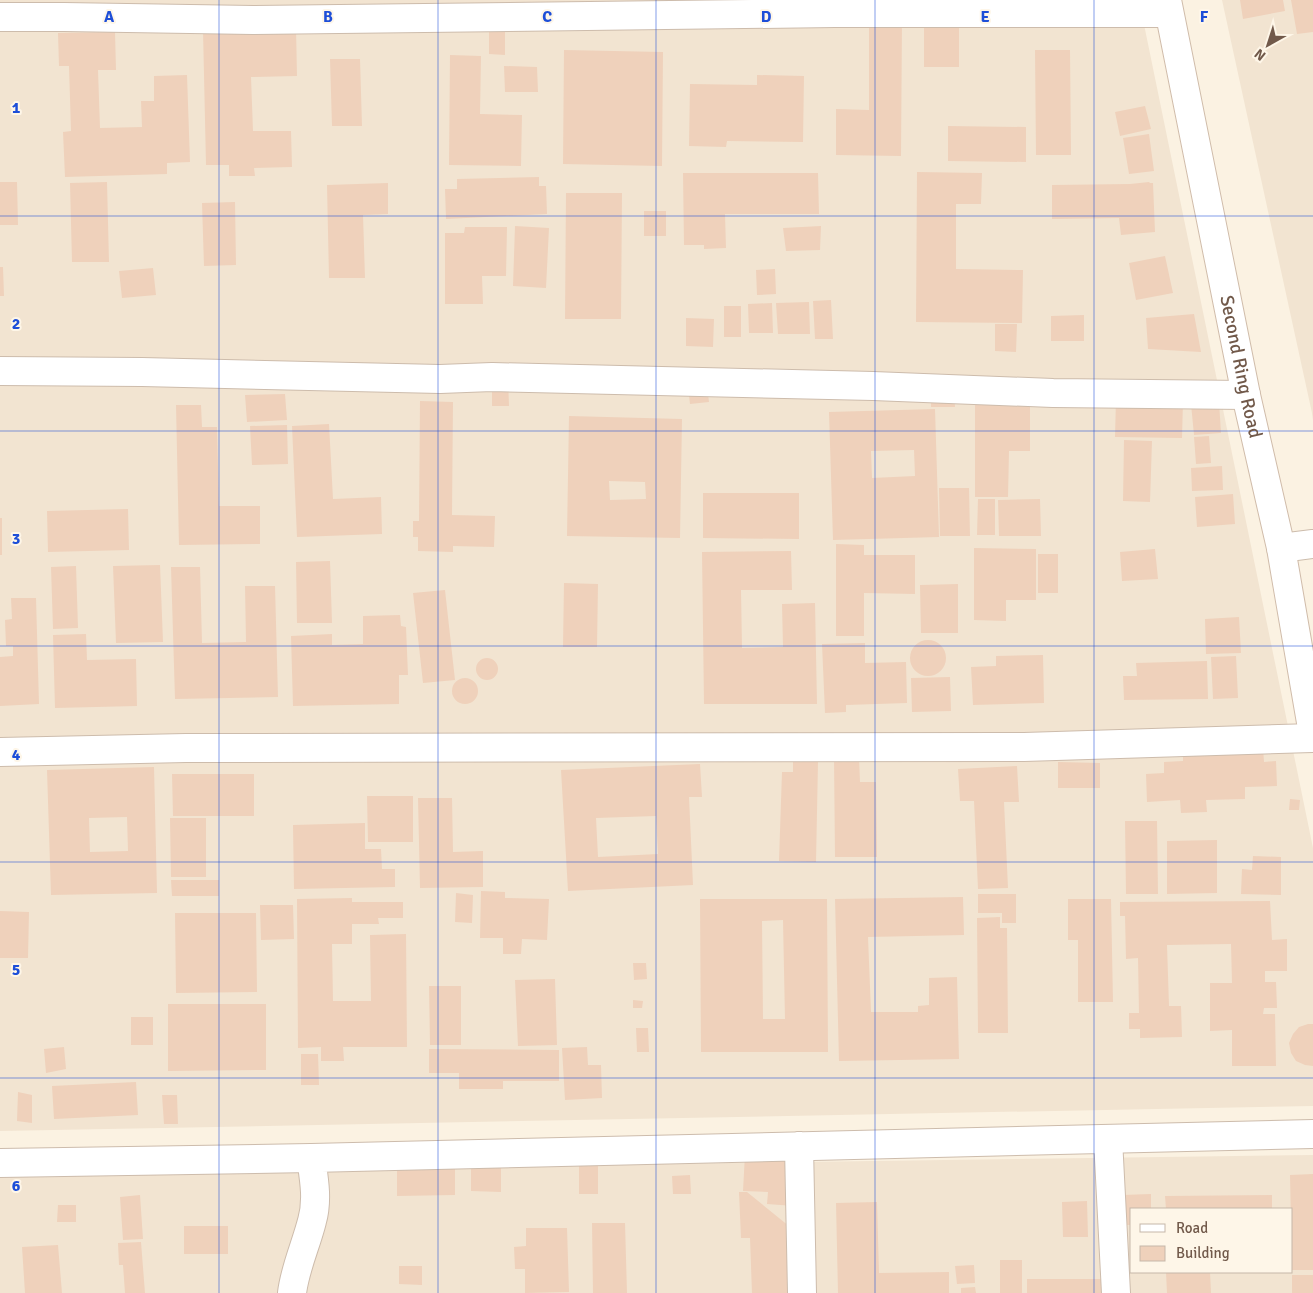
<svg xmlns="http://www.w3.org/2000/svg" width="1313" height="1293" font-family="Signika,sans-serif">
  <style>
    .residential { fill: #f2e4d1; fill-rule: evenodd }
    .building { fill: #efd1bb; fill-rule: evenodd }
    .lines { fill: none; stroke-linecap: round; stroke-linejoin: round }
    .minor-casing { stroke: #cdbcac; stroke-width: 30 }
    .secondary-casing { stroke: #d0bcaa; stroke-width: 30 }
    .minor { stroke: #fff; stroke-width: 28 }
    .secondary { stroke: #fff; stroke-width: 28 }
    .grid { fill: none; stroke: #1d4ed8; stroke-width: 1; stroke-opacity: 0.55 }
    .labels { text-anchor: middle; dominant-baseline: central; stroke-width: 4; stroke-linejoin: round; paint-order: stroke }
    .street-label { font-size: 19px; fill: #71594a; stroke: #fef6e8 }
    .grid-label { font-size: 16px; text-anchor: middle; font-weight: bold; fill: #1d4ed8; stroke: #fef6e8; stroke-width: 4; stroke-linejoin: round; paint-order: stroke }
  </style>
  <rect width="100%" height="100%" fill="#fbf2e2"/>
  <path class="residential" d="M0 0H1139L1313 848V1106L0 1131Z
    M1222 0H1313V420L1312 413Z
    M1313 1155V1293H0V1169L440 1167ZM1132 1209H1292V1272H1132Z"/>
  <path class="building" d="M1240 0H1283L1285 11 1243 19Z
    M1291 0H1313V32L1297 34Z
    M924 16 959 17V67H924Z
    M869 18 902 19 901 156 836 155V109L869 110Z
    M296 28 297 76 251 77 253 131H291L292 167 254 168 255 176H229V165H206L203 30Z
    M489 29 505 30V55L489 54Z
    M115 32 116 70H98L100 128 142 127 141 101H154V76L187 75 190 162 167 163V174L65 177 63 132 71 131 69 66H59L58 33Z
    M564 50 663 52 662 166 563 164Z
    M1035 50H1070L1071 155H1036Z
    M450 55 481 56 480 114 522 115 521 166 449 165Z
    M330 59H360L362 126H332Z
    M504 66 537 67 538 92H505Z
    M757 75 804 76 803 142 727 141 726 147 689 146 690 84 757 85Z
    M1145 106 1151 129 1120 136 1115 112Z
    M948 126 1026 127V162L948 161Z
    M1149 134 1154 171 1129 174 1123 138Z
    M917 172 982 173 981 204H956V269L1023 270 1022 323 916 322Z
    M683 173H818L819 214H725L726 248 704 249V245H684Z
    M539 177V186H546L547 214 446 219 445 189H457V179Z
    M0 182H17L18 225H0Z
    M107 182 109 262H72L70 183Z
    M1149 182 1150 183H1153L1155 232 1121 235 1119 218 1052 219V185L1130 184Z
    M388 183V214L363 215 365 278H329L327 185Z
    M566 193H622L621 319H565Z
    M235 202 236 265 204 266 202 203Z
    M644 211H666V236H644Z
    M515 226 549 228 546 288 513 286Z
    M821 226 820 250 786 251 783 228Z
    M465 227H507L506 276H482L483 304H445V233H464Z
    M1165 256 1173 293 1136 300 1129 263Z
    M0 267H3L4 296H0Z
    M153 268 156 295 122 298 119 271Z
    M775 269 776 294 757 295 756 270Z
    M831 300 833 339H815L813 301Z
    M809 302 810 334H778L776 303Z
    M772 303 773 333H749L748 304Z
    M724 306H741V337H724Z
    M1194 314 1201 352 1148 349 1146 318Z
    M1084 315V341H1051V316Z
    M686 318 714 319 713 347 686 346Z
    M995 324H1017L1016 352 995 351Z
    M492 377 508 378 509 406H492Z
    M707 386 709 402 690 404 688 387Z
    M931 392H954L955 407H931Z
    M285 394 287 420 247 422 245 395Z
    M1116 399 1183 401 1182 438 1115 437Z
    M420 401 453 402 452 515 495 516 494 547 453 546V552L418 551V537H413V521H419Z
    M1219 402 1221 433 1194 435 1191 404Z
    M975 403H1030V451H1009L1008 497H975Z
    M176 405H201L202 427H217L219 506H260V544L179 545Z
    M935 409 939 537 833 540 829 412ZM914 450 915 476 872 478 871 451Z
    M569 416 682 419 680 538 567 536ZM609 481 645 482 646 499 610 500Z
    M329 424 333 499 381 497 382 534 297 537 292 426Z
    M287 425 288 464 252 465 250 426Z
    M1209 436 1211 463 1196 464 1194 437Z
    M1124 440 1152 441 1150 502 1123 501Z
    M1222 466 1223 490 1192 491 1191 468Z
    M939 488H969L970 536H940Z
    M703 493H799V539L703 538Z
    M1233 494 1235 524 1197 527 1195 497Z
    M978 499H995V535H977Z
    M1040 499 1041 536H999L998 500Z
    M128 509 129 550 48 552 47 511Z
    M0 518H2V555H0Z
    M836 544 864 545V555H915V594L864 593V636H836Z
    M974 548 1036 549V600H1006V621L974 620Z
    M1155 549 1158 579 1122 581 1120 552Z
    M791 551 792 590H741L742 648 783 647 782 604 815 603 817 704H704L702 552Z
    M1038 554H1058V593H1038Z
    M330 561 332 623H297L296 562Z
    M160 565 163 642 116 643 113 566Z
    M76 566 78 628 53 629 51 567Z
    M171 567H200L202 643 246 642 245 586H275L278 697 175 699Z
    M564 583 598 584 597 647H563Z
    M958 584V633H921L920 585Z
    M445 590 455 680 423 683 413 593Z
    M11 598H36L39 704 0 706V657L13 656V646H6L5 620 12 619Z
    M400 615 401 626 406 627 408 675H399V704L293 706 291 636 332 634V645L363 644V616Z
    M1239 617 1241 653 1206 654 1205 619Z
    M86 634 87 660 136 659 137 706 55 708 53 635Z
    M910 658a18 18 0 1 1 36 0a18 18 0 1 1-36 0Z
    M865 643V663L906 662 907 703 846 705V712L825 713 822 644Z
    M1043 655 1044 703 973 705 971 667 996 666V656Z
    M1236 656 1238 698 1213 699 1211 657Z
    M476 669a11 11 0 1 1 22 0a11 11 0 1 1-22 0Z
    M1207 661 1208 699 1124 700 1123 676H1137L1136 663Z
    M950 677 951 711 912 712 911 678Z
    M452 691a13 13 0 1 1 26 0a13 13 0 1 1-26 0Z
    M1263 748 1264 762 1276 761 1277 786 1245 787V799L1206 800 1207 812 1181 813 1180 800 1147 802 1146 774 1164 773V762L1183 761V751Z
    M834 757H859L860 782H876L877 857H835Z
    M793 761 818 762 816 862 779 861 782 772H793Z
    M1058 762 1100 763V788H1058Z
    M700 764 702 797H689L693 885 568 891 561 770ZM656 816 658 854 598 857 596 818Z
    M1017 766 1019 802H1004L1008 888 978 889 974 801H960L958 769Z
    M154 767 157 893 51 895 47 770ZM127 817 128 851 90 852 89 818Z
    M172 774H254V816H173Z
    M367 796H413V842H368Z
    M418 798H452L453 852 483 851V887L420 888Z
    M1290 799 1300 800 1299 810H1289Z
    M170 818H206V877H171Z
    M1125 821H1157L1158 894H1126Z
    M365 823V849H381L382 869H395V887L294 889 293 825Z
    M1217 840V893L1167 894V841Z
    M1253 856 1281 857V895L1241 894 1242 869 1252 870Z
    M171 880H219V896H172Z
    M481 891 505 892V898L549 899 547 940 522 939 521 954H503V938H480Z
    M456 893 473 895 472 923 455 922Z
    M978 894H1016V923H1002V913H978Z
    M963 897 964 935 868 937 871 1012H918V1006L929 1005V978L957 977 959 1059 839 1061 835 899Z
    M352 898V902H403V918H378L379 924H352V944H332L333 1001H371L370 935 406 934 407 1047H343L344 1061H321V1047L298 1048 297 899Z
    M700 899H827L828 1052H701ZM783 920 785 1019H763L762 921Z
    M1068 899H1111L1113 1002H1078V940H1068Z
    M1270 901 1272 940 1287 939V971H1265V982H1276L1277 1008H1264L1263 1014H1275L1276 1066H1232V1030L1210 1031V983H1232L1231 944 1167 945 1169 1006H1181L1182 1037 1140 1038V1029H1129V1013H1139L1138 958 1126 959 1125 916H1120V902Z
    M260 905H293L294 939 261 940Z
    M0 911 29 912 28 958H0Z
    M175 913H256L257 992 176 993Z
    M1000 917V928H1007L1008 1033H978L977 918Z
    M633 963H646L647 979 634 980Z
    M555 979 557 1045 518 1046 515 980Z
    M429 986H461V1045H430Z
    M633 1000 643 1001 642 1008H633Z
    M168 1004H266V1070L168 1071Z
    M131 1017H153V1045H131Z
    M1308 1024H1313V1066L1305 1065 1296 1061 1291 1053 1289 1043 1293 1034 1299 1027Z
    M636 1028H648L649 1052H637Z
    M64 1047 66 1069 46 1073 44 1049Z
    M587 1047 588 1065H601L602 1098 565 1100 562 1048Z
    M429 1049 559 1050V1081H503V1089H459V1073H429Z
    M301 1054H318L319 1085H301Z
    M136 1082 138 1115 54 1119 52 1086Z
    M18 1092 32 1095V1123L17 1121Z
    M162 1095H177L178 1124H164Z
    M745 1154 795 1156 794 1206 767 1204 768 1192 743 1191Z
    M579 1162H598V1194H579Z
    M471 1167 501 1168V1192L471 1191Z
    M397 1169H455V1195L397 1196Z
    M1313 1174V1270H1292L1290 1175Z
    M690 1175 691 1194H673L672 1176Z
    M739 1192H747L795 1231 798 1293H752L750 1238H741Z
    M1151 1194V1209H1132V1225H1123L1122 1195Z
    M140 1195 143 1239 123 1240 120 1197Z
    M1272 1195V1209H1166L1165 1196Z
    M1087 1201 1088 1237H1063L1062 1202Z
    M877 1202 879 1273 949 1272V1293H838L836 1203Z
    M58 1205H76V1222H57Z
    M592 1223H625L627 1293H593Z
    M184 1226H228V1254H184Z
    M526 1228H567L569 1292 525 1293V1269H515L514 1247 526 1246Z
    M141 1242 145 1293H125L123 1265H119L118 1243Z
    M58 1245 62 1293H25L22 1247Z
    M1000 1260H1022V1293H1000Z
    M974 1265 975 1283 957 1284 955 1266Z
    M399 1266H422V1285L399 1284Z
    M1166 1272H1210L1211 1293H1167Z
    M1292 1275H1313V1293H1292Z
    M1027 1279H1115V1293H1027Z
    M975 1287 976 1293H961V1288Z"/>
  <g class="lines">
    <g class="minor-casing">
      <path id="minor" d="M0 17H64L253 20 835 13H1169
        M0 371 142 372 440 379 492 377 873 386 1053 393 1246 395
        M1281 548 1313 544
        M0 752 186 748 1024 747 1313 738
        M1108 1139 1116 1293
        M799 1146 802 1293
        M0 1163 311 1158 1313 1134
        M292 1293C295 1268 306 1245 312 1221 318 1200 314 1179 311 1158"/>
    </g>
    <g class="secondary-casing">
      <g id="secondary">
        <path id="s1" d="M1167 0 1246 395 1281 548 1313 734"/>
      </g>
    </g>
    <use href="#minor" class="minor"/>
    <use href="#secondary" class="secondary"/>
  </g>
  <path class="grid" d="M219 0V1293M438 0V1293M656 0V1293M875 0V1293M1094 0V1293M0 216H1313M0 431H1313M0 646H1313M0 862H1313M0 1078H1313"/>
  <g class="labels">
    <g class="street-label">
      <text stroke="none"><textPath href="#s1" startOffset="374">Second Ring Road</textPath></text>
    </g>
  </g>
  <g class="grid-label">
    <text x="109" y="22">A</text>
    <text x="328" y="22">B</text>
    <text x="547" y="22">C</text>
    <text x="766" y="22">D</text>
    <text x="985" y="22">E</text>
    <text x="1204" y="22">F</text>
    <text x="16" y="113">1</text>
    <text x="16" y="329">2</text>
    <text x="16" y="544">3</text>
    <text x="16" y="760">4</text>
    <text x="16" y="975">5</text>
    <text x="16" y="1191">6</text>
  </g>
  <rect x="1130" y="1208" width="162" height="65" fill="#fef6e8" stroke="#c6b7a9"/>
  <rect x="1140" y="1224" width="25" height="8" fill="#ffffff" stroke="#c6b7a9"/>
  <text x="1176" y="1233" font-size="15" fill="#71594a">Road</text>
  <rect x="1140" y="1246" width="25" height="15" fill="#efd1bb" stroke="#c6b7a9"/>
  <text x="1176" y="1258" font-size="15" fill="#71594a">Building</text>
  <g transform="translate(1268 45) rotate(219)" stroke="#fef6e8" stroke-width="4" paint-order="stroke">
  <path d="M0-4L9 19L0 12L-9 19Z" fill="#71594a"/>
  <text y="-8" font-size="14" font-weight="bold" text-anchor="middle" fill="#71594a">N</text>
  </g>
</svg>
